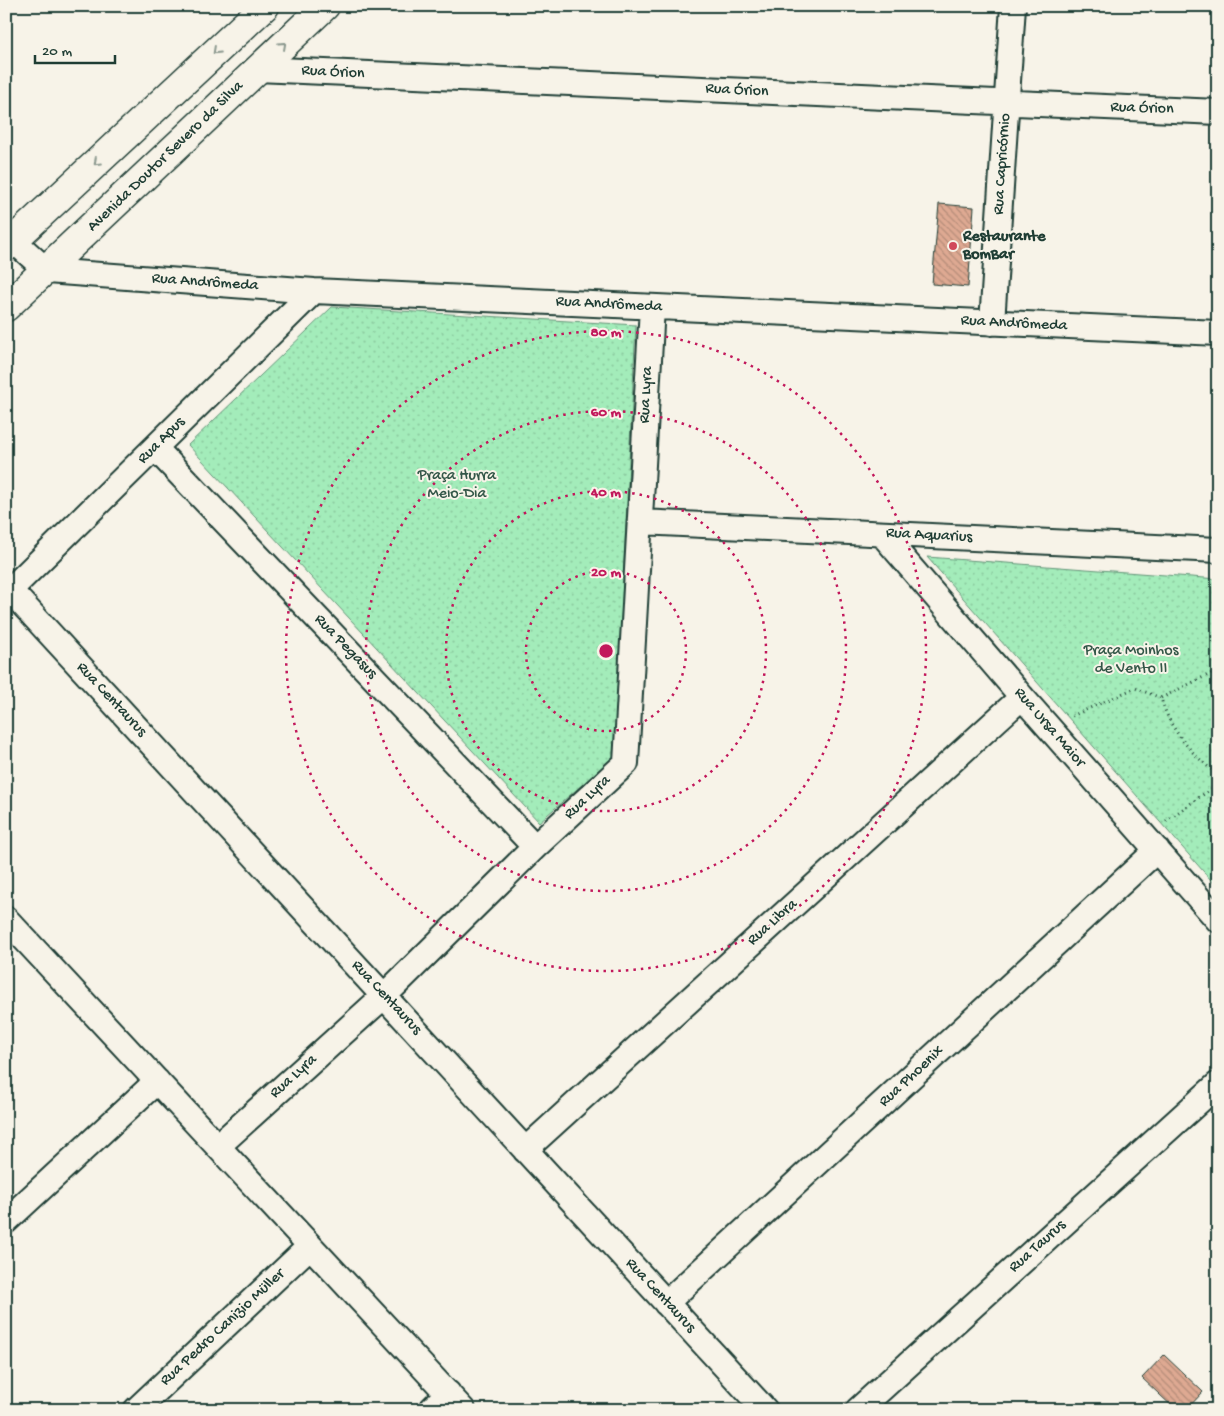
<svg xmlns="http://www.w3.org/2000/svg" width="1224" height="1416" font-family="'Gochi Hand',sans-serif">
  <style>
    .green { fill: url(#green-dots); stroke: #619477 }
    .building { fill: url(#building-back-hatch); stroke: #1f3d34 }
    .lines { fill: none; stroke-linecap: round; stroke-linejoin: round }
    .minor-casing { stroke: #1f3d34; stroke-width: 28 }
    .tertiary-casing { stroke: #1f3d34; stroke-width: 31 }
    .path { stroke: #1f3d34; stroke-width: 3; stroke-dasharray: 1 4; stroke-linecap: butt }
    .minor { stroke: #f7f3e8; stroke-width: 24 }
    .tertiary { stroke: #f7f3e8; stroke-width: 28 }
    .oneway { stroke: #8b988e }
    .ring { fill: none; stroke: #c2185b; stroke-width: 2.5; stroke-dasharray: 2.5 5 }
    .poi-dot { fill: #d1495b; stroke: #f7f3e8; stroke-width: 2 }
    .labels { text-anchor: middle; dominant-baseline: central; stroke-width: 4; stroke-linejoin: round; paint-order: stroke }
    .street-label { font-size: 16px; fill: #1f3d34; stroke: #f7f3e8 }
    .poi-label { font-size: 16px; font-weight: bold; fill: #1f3d34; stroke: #f7f3e8; text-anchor: start }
    .park-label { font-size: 16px; fill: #335748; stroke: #f7f3e8 }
    .centre { fill: #c2185b; stroke: #f7f3e8; stroke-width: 2.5 }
    .ring-label { font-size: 15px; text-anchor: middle; font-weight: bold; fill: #c2185b; stroke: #f7f3e8; stroke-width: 4; stroke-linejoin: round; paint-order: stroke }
  </style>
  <defs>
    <pattern id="green-dots" width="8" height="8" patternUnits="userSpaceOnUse" patternTransform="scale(1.25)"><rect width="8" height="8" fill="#a3ecba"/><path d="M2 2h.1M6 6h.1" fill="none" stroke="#8ccba0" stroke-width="1.8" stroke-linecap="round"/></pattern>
    <pattern id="building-back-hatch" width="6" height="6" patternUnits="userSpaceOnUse" patternTransform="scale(1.25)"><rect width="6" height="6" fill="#dea992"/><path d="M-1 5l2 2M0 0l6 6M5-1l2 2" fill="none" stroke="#b38b78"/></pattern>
  </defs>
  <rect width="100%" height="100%" fill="#f7f3e8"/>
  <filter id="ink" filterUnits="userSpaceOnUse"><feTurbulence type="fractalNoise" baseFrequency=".02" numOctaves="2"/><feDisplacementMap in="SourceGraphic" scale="10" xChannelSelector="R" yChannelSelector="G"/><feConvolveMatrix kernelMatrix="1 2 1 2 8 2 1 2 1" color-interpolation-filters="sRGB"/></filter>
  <g filter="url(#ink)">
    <path class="green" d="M332 307 636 325 614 757 539 822 188 445Z
      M927 557 1218 579V888Z"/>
    <path class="building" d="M939 204 974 207 968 287 932 284Z
      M1164 1355 1203 1392 1186 1410H1176L1142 1378Z"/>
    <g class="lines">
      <g class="minor-casing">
        <path id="minor" d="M257 69 1218 112
          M13 240 47 271 314 291 1218 333
          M992 323 1013 6
          M155 448 535 847
          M641 522 1218 550
          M882 534 1022 697 1218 920
          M6 586 765 1410
          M10 590 314 291
          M6 919 463 1410
          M218 1146 384 996 535 847 626 763 652 307
          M525 1150 1022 697
          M6 1221 157 1081
          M666 1303 1157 850
          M136 1410 310 1246
          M431 1410 448 1393
          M858 1410 1218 1084"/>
      </g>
      <g class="tertiary-casing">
        <path id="tertiary" d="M6 247 265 6
          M6 307 325 6"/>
      </g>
      <path class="path" d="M1161 698 1218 670
        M1072 716 1135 688 1161 698C1170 731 1192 754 1218 775
        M1166 821 1218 784"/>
      <use href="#minor" class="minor"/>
      <use href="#tertiary" class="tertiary"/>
    </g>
    <defs><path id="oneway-chevron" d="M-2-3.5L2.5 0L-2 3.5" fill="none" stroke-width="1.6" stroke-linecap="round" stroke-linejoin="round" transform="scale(1.25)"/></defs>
    <g class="oneway">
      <use href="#oneway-chevron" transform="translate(283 45) rotate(-42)"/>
      <use href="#oneway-chevron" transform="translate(216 51) rotate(137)"/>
      <use href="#oneway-chevron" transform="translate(97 162) rotate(137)"/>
    </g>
  </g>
  <g class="ring">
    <circle cx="606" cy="651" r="80"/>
    <circle cx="606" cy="651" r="160"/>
    <circle cx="606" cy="651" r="240"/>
    <circle cx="606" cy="651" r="320"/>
  </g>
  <circle class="poi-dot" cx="953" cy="246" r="5"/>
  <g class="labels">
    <g class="street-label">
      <text transform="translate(333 73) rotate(3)">Rua Órion</text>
      <text transform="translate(737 91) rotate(3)">Rua Órion</text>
      <text transform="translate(1142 109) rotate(2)">Rua Órion</text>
      <text transform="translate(166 157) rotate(-44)">Avenida Doutor Severo da Silva</text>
      <text transform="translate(1003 164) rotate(-86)">Rua Capricórnio</text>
      <text transform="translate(205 283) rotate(4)">Rua Andrômeda</text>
      <text transform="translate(609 305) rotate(3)">Rua Andrômeda</text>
      <text transform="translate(1014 324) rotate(3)">Rua Andrômeda</text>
      <text transform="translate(647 395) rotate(-87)">Rua Lyra</text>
      <text transform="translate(162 441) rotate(-45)">Rua Apus</text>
      <text transform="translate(929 536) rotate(3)">Rua Aquarius</text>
      <text transform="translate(345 647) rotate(46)">Rua Pegasus</text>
      <text transform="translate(111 700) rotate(47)">Rua Centaurus</text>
      <text transform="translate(1049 728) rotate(49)">Rua Ursa Maior</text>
      <text transform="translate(588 798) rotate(-43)">Rua Lyra</text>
      <text transform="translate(773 923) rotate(-42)">Rua Libra</text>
      <text transform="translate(386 998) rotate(47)">Rua Centaurus</text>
      <text transform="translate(294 1077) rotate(-42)">Rua Lyra</text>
      <text transform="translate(912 1077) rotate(-43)">Rua Phoenix</text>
      <text transform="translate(1038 1247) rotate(-42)">Rua Taurus</text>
      <text transform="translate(660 1296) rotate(47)">Rua Centaurus</text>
      <text transform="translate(223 1328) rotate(-43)">Rua Pedro Canizio Müller</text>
    </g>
    <g class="poi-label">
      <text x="963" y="237">Restaurante<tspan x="963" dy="18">BomBar</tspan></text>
    </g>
    <g class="park-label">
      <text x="457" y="476">Praça Hurra<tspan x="457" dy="18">Meio-Dia</tspan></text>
      <text x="1131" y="651">Praça Moinhos<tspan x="1131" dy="18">de Vento II</tspan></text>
    </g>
  </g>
  <circle cx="606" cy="651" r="8" class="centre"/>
  <g class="ring-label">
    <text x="606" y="336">80 m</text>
    <text x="606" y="416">60 m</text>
    <text x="606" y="496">40 m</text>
    <text x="606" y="576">20 m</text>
  </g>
  <rect width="1224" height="1416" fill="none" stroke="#f7f3e8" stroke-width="25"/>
  <rect x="12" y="12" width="1199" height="1391" fill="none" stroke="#1f3d34" stroke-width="2" filter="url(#ink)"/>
  <path d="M35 55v8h80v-8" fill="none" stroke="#1f3d34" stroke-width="2.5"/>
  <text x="42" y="55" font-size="15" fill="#1f3d34" stroke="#f7f3e8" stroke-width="4" paint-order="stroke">20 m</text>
</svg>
